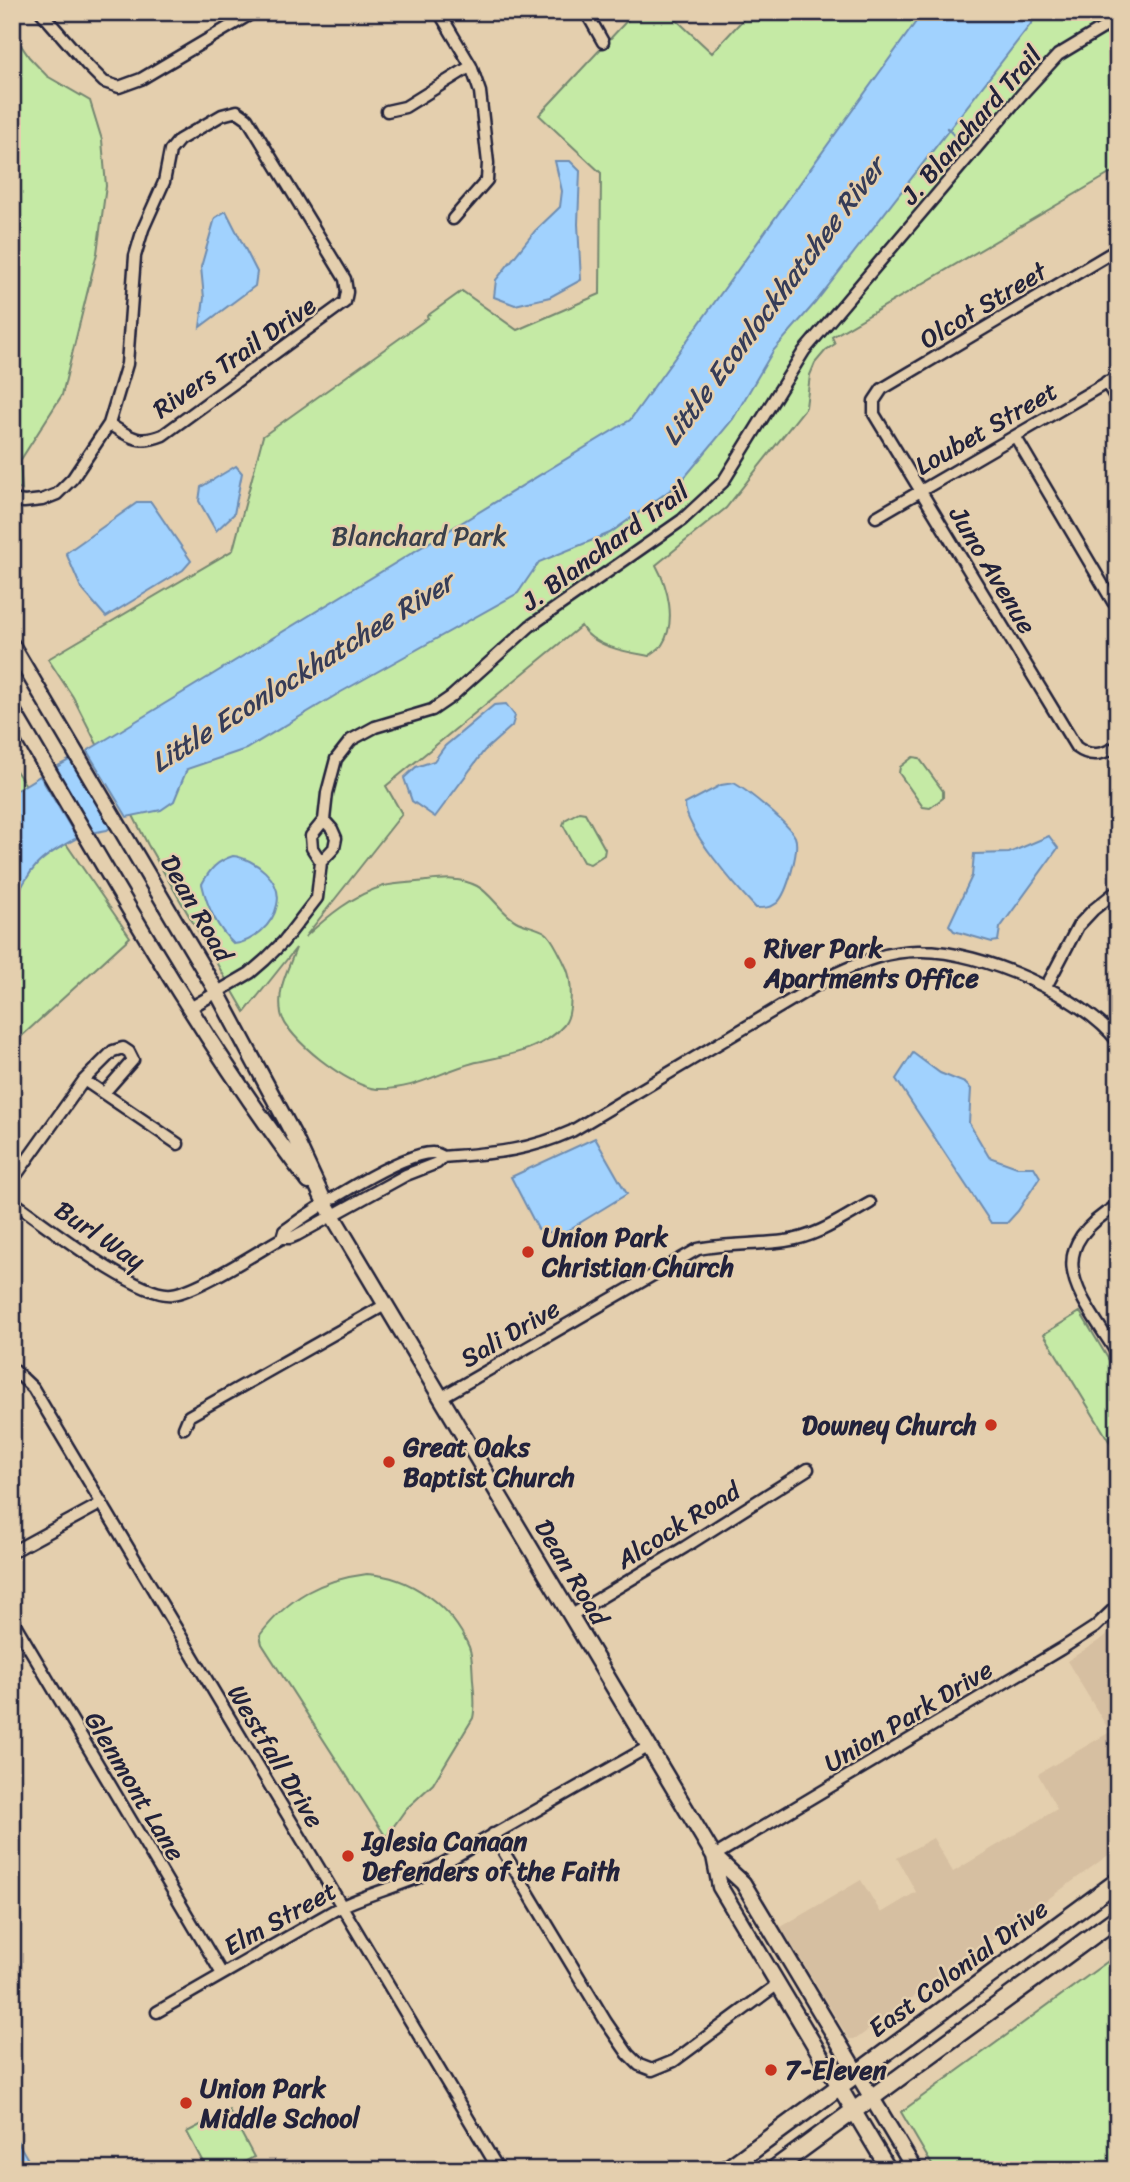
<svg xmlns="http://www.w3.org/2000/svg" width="1130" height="2182" font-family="Sriracha,sans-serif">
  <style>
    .built { fill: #d6bfa1 }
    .green { fill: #c5eaa5; stroke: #748670; stroke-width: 2 }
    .water { fill: #a1d2fe; stroke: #6e8cb0; stroke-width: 2 }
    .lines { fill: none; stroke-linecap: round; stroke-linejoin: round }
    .stream { stroke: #6e8cb0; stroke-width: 2.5 }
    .minor-casing { stroke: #22223b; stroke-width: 15 }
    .secondary-casing { stroke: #22223b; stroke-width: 19 }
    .trunk-casing { stroke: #22223b; stroke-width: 21 }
    .minor { stroke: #e4cfae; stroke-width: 10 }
    .secondary { stroke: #e4cfae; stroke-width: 14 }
    .trunk { stroke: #e4cfae; stroke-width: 16 }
    .poi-dot { fill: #c8321e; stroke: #e4cfae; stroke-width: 2.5 }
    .labels { text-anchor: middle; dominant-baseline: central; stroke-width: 5; stroke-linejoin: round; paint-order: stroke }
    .street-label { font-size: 26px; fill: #22223b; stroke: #e4cfae }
    .park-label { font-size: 26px; fill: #3a404b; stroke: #e4cfae }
    .poi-label { font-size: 26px; font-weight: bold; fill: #22223b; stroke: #e4cfae; text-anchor: start }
    .water-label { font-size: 28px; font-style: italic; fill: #353c58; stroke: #e4cfae }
  </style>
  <rect width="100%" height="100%" fill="#e4cfae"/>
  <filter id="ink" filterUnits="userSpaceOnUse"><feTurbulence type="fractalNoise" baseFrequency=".0143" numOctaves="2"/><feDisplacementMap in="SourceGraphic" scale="14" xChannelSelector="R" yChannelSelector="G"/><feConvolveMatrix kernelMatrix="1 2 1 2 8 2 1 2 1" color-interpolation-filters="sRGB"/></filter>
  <g filter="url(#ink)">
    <path class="built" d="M1118 1624V1848L856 2039H849L781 1927 861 1880 881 1913 916 1892 897 1858 933 1838 953 1872 1057 1809 1038 1774 1110 1732 1067 1661 1103 1638Z"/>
    <path class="green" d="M635 12H668L712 53 750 12H1118V169L832 337 835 344 826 350 815 363 810 375 806 407 726 508 656 565C668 587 677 622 662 645 659 649 653 653 649 656 627 652 593 647 581 626L386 786 402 814 305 937C327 917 354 894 384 886 397 883 412 883 426 881 444 879 460 877 477 886 492 894 501 913 516 921 525 926 538 927 546 933 552 937 564 962 567 969 572 982 573 1014 564 1025 543 1051 503 1056 473 1063 439 1072 416 1090 377 1089 351 1088 285 1038 281 1013 277 987 288 970 296 948L245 1012 148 845 73 697 48 659 233 550 263 436 428 318 427 316 462 291 517 330 600 294 601 173 539 115Z
      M12 32 29 57 47 76 90 101 102 140 106 186 97 253 62 395 20 461 22 490 12 484Z
      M913 757 919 758 943 791V798L930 808 923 807 899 773 900 767Z
      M12 765 130 937 12 1045Z
      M579 812 585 813 605 849 604 855 590 864 583 862 563 825 565 820Z
      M1080 1312 1118 1375V1420L1109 1441 1044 1334Z
      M367 1574C411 1576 452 1607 469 1647 473 1657 472 1670 473 1680 474 1693 476 1705 473 1718L433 1784 406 1809 386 1837 262 1644 260 1635C289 1597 320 1580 367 1574Z
      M1118 1954V2170H935L901 2112Z
      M229 2110 254 2157 229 2170H207L187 2132Z"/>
    <path class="water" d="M923 12H1040L815 303 773 351 733 419 680 483 610 533 539 562 518 593 341 692 246 749 187 769 174 801 161 810 127 817 87 751 630 420Z
      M555 161H570L580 171 578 224 581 280 550 297 515 305 494 297 496 280 535 231 560 207 562 191Z
      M226 211 257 272 255 286 200 327 204 298 201 267 215 218Z
      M236 466 242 473 234 514 216 531 199 501 201 487Z
      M138 502H151L191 561 183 570 106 617 81 588 66 553Z
      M506 704 515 716 512 726 484 751 435 817 412 801 404 778 416 767 434 761 445 746 494 705Z
      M78 755 118 822 107 830 86 834 49 771Z
      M40 776 77 838C37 859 31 866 12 907V793Z
      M734 783C748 791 788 823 795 837 800 849 787 894 777 903 771 908 763 908 756 908 738 889 685 829 685 804L721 785Z
      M1049 836 1058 848 1000 928 998 941 992 942 954 931 949 925 972 876 974 854 1009 853Z
      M233 856C254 858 283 880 277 905 273 925 253 942 234 944 217 928 207 906 202 884 210 869 217 861 233 856Z
      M913 1053 940 1073 965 1083 971 1089 969 1123 989 1157 1017 1167H1034L1040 1177 1018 1211 1007 1223H991L896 1079Z
      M595 1138 627 1194 560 1235 538 1229 511 1177Z
      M12 2132 34 2170H12Z"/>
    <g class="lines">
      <path class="stream" d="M947 128 955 136"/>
      <g class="minor-casing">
        <path id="minor" d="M41 12 87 65 104 82 119 87 141 79 254 12
          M439 12 471 66 480 92 488 163 487 180 453 219
          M586 12 603 42
          M387 111 405 107 471 66
          M1118 249 882 389 874 401V414L1076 747C1091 758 1102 755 1118 746
          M1106 382 1118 402
          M1015 436 1113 602 1118 605
          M12 500 24 502 42 500 57 494 73 478 109 424 127 364 135 256 143 229 164 182 170 151 179 140 222 115 237 111 247 118 345 279 347 292 345 302 163 435C138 445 130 437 109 424
          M876 517 1118 376
          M321 862 312 848 311 836 324 820 327 793 336 759 351 740 375 727 432 710 451 697 530 626 682 520 723 482 804 351 1022 94 1058 55 1118 19
          M1046 987 1078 926 1093 910 1118 890
          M190 1008 250 973 265 960 283 942 317 898 321 862 334 848 336 838 332 829 324 820
          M84 1080 178 1144
          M12 1181 84 1080 113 1051 123 1048 129 1052 133 1060 104 1093
          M12 1201C44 1223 138 1298 172 1294 198 1291 257 1252 282 1238H290L297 1235 406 1175 437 1163 443 1157
          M1118 1205C1037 1253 1081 1295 1118 1355
          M282 1238 284 1231C310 1212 403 1151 433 1153 436 1153 440 1155 443 1157 493 1153 525 1152 572 1131L835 974C863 961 890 950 922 951 981 951 1082 995 1118 1042
          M12 1368 33 1388 499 2170
          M440 1398 698 1249C727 1243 756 1245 785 1241 817 1237 843 1218 870 1203
          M184 1428 189 1416 385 1305
          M12 1552 102 1503
          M570 1616 685 1547 808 1469
          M12 1619 222 1974
          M493 1834 606 2022 628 2054 639 2065 652 2070 674 2061 778 1984
          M714 1856 1061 1649 1095 1627 1118 1605
          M157 2012 340 1907C366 1895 393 1888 419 1877L648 1747"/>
      </g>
      <g class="secondary-casing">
        <path id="secondary" d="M12 645 217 992 294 1136 325 1203 714 1856 743 1883 915 2170
          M12 709C107 869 196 1034 309 1182
          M714 1856 720 1887 889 2170"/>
      </g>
      <g class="trunk-casing">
        <path id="trunk" d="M726 2170 1118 1881
          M773 2170 1118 1917"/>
      </g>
      <use href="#minor" class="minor"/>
      <use href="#secondary" class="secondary"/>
      <use href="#trunk" class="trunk"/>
    </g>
  </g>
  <g class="poi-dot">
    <circle cx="750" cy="963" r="7"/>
    <circle cx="528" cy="1252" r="7"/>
    <circle cx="991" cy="1425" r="7"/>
    <circle cx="389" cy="1462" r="7"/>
    <circle cx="348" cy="1856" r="7"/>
    <circle cx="771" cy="2070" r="7"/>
    <circle cx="186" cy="2103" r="7"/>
  </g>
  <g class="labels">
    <g class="street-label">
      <text transform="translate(971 125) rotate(-49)">J. Blanchard Trail</text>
      <text transform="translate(983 305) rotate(-31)">Olcot Street</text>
      <text transform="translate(234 357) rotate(-35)">Rivers Trail Drive</text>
      <text transform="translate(986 428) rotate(-30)">Loubet Street</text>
      <text transform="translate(605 546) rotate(-36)">J. Blanchard Trail</text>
      <text transform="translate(993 570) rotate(59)">Juno Avenue</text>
      <text transform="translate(197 908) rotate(60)">Dean Road</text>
      <text transform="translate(100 1235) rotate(34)">Burl Way</text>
      <text transform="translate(510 1333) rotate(-30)">Sali Drive</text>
      <text transform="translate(678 1525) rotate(-32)">Alcock Road</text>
      <text transform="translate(572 1572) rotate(59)">Dean Road</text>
      <text transform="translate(908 1716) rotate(-31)">Union Park Drive</text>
      <text transform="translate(276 1756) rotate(59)">Westfall Drive</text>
      <text transform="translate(135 1786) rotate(59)">Glenmont Lane</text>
      <text transform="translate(280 1918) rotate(-29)">Elm Street</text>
      <text transform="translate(958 1968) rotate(-36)">East Colonial Drive</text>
    </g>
    <g class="park-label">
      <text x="419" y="536">Blanchard Park</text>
    </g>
    <g class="poi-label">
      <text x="764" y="948">River Park<tspan x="764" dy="30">Apartments Office</tspan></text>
      <text x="542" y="1237">Union Park<tspan x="542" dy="30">Christian Church</tspan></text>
      <text x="977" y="1425" text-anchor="end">Downey Church</text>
      <text x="403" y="1447">Great Oaks<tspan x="403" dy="30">Baptist Church</tspan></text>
      <text x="362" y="1841">Iglesia Canaan<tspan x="362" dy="30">Defenders of the Faith</tspan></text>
      <text x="785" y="2070">7-Eleven</text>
      <text x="200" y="2088">Union Park<tspan x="200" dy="30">Middle School</tspan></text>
    </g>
    <g class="water-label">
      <text transform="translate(773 301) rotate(-53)">Little Econlockhatchee River</text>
      <text transform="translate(302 672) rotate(-32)">Little Econlockhatchee River</text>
    </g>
  </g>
  <rect width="1130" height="2182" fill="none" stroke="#e4cfae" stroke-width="42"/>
  <rect x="21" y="21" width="1088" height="2140" fill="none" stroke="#22223b" stroke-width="2.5" filter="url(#ink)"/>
</svg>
